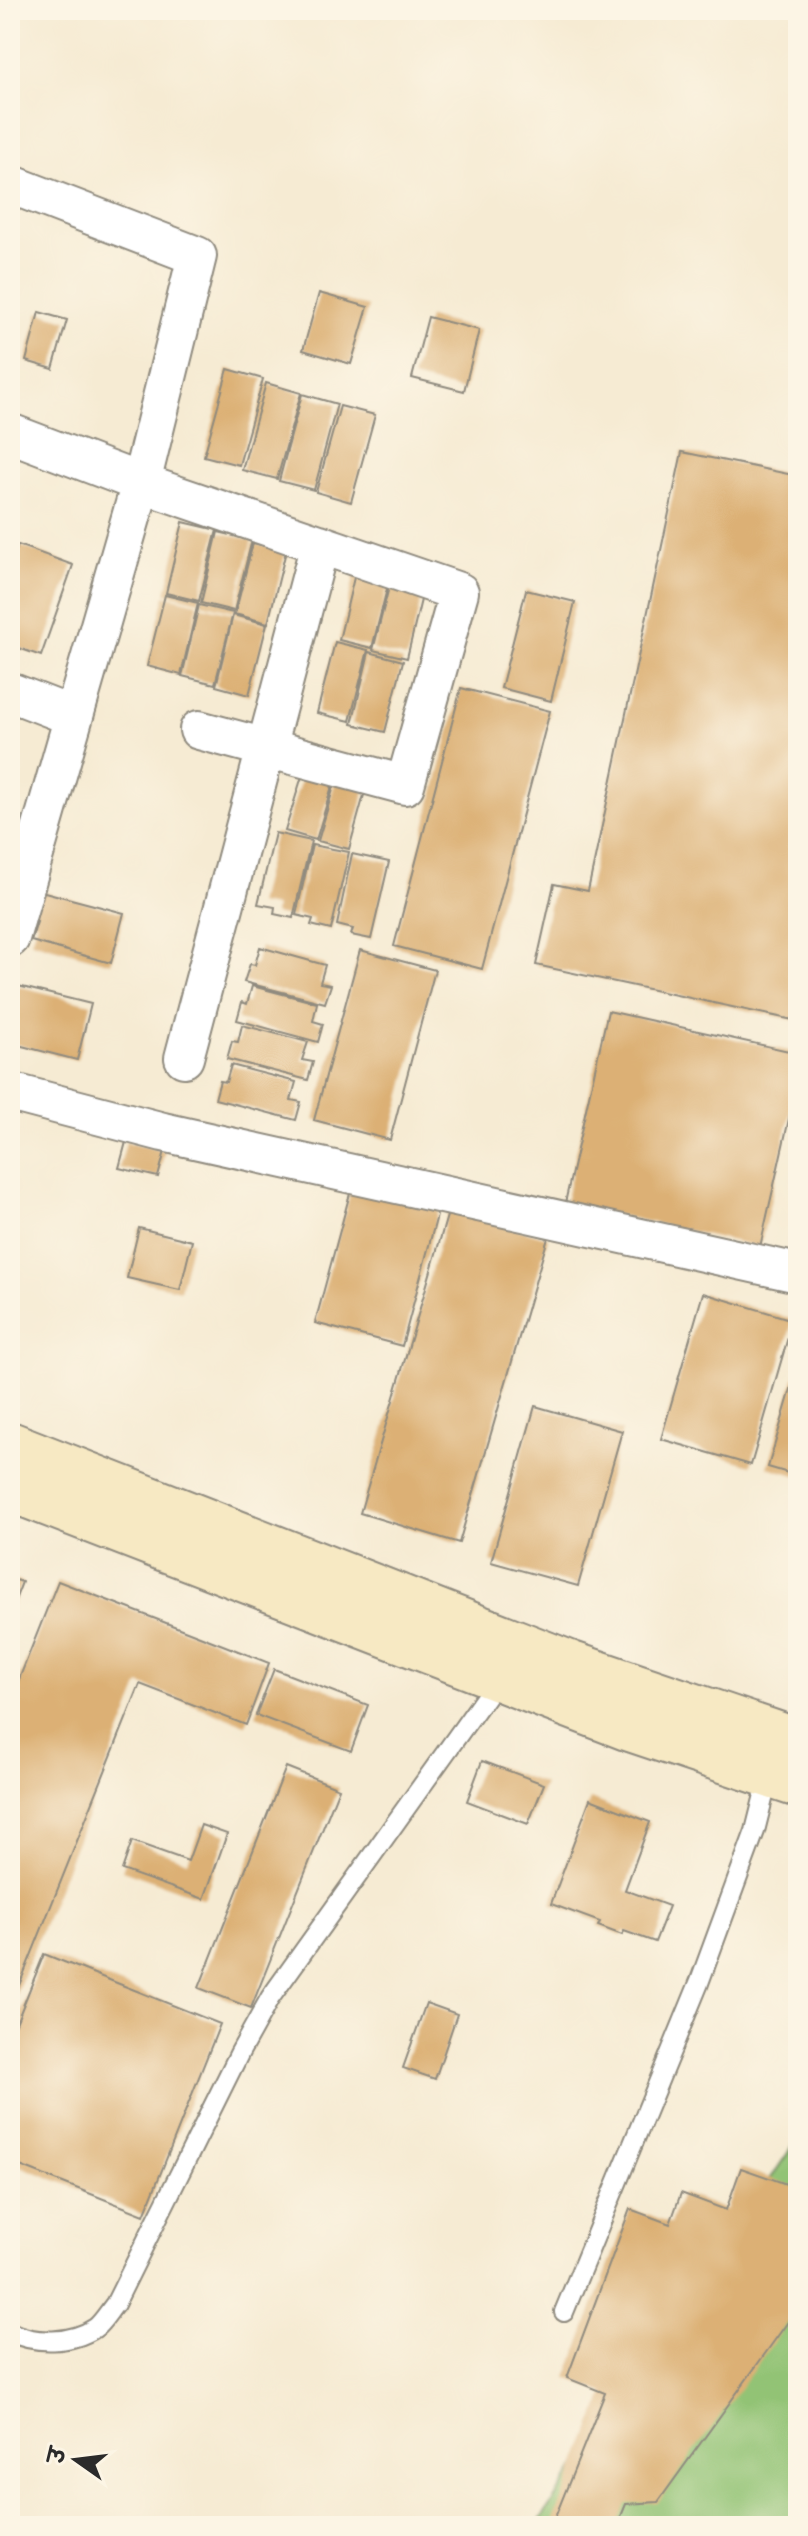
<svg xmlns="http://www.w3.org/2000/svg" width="808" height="2536" font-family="'Patrick Hand','Playpen Sans Deva',sans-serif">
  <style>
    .green { fill: #92c374; stroke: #5e7750; stroke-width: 2 }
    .building { fill: #dcb075 }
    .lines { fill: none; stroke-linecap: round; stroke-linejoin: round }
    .lane-casing { stroke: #908b7f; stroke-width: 22 }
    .street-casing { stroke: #908b7f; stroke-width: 42 }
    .secondary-casing { stroke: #908b7f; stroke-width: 48 }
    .lane { stroke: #fff; stroke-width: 18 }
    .street { stroke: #fff; stroke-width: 38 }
    .secondary { stroke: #f7e9c3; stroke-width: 44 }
  </style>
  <rect width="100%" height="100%" fill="#fcf5e5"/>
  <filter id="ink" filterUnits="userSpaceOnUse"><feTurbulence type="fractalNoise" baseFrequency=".0125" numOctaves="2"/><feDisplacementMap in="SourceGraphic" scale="16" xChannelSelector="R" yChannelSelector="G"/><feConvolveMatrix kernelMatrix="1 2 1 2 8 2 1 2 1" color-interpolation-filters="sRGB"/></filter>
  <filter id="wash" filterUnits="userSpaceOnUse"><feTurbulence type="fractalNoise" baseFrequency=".006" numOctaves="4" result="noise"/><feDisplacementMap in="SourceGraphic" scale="32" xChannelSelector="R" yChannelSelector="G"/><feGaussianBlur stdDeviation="1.8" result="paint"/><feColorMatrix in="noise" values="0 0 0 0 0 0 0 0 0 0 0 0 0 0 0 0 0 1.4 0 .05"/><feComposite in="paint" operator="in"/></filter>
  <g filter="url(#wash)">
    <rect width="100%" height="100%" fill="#f6ebd3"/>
    <path class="green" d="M798 2138V2526H536Z"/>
    <g id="blocks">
      <path class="building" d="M319 293 368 307 351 364 303 350Z
        M39 312 67 320 53 369 26 361Z
        M428 317 479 330 464 391 412 378Z
        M228 369 263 379 239 465 204 456Z
        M266 383 301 393 277 479 242 470Z
        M302 394 337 404 314 490 279 481Z
        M340 406 375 415 351 502 316 492Z
        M682 452 798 476V1021L536 965 554 884 588 891Z
        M183 522 217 530 199 601 166 593Z
        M218 532 252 540 234 611 201 603Z
        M253 543 286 551 268 623 235 614Z
        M18 545 73 565 41 656 10 645V568Z
        M356 569 390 577 372 648 339 640Z
        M391 579 424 587 407 658 373 650Z
        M526 590 575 602 551 701 501 688Z
        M165 595 198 603 181 675 147 666Z
        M199 605 233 613 215 684 182 676Z
        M233 615 267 624 249 695 216 686Z
        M335 642 368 650 350 721 317 713Z
        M369 652 403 661 385 732 352 724Z
        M461 688 550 711 482 969 394 946Z
        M307 760 337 769 316 840 285 831Z
        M339 769 369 777 349 849 318 841Z
        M275 833 311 841 293 918 274 914 275 907 258 904Z
        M312 845 349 852 331 930 311 925 313 919 296 915Z
        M352 854 389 862 371 939 351 935 353 929 337 925Z
        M37 890 124 913 111 963 31 941 37 922 29 920Z
        M260 947 325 965 320 983 331 985 325 1003 244 982 250 964 255 965Z
        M360 950 435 970 390 1140 314 1120Z
        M10 984 91 1004 77 1060 10 1043Z
        M252 986 317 1003 313 1021 323 1024 318 1042 237 1020 242 1002 247 1004Z
        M608 1011 798 1053V1079L760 1247 565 1203Z
        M242 1025 308 1042 302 1060 313 1062 308 1080 227 1059 232 1041 238 1042Z
        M231 1065 296 1082 291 1100 301 1102 296 1120 215 1099 220 1081 226 1082Z
        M126 1142 165 1151 158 1177 119 1168Z
        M352 1186 439 1208 402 1346 315 1323Z
        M449 1209 548 1238 459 1543 360 1513Z
        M139 1228 192 1241 180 1290 127 1278Z
        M703 1293 793 1320 751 1465 661 1439Z
        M797 1369H798V1476L768 1467Z
        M535 1406 622 1431 578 1586 491 1562Z
        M10 1578 22 1582 10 1613Z
        M58 1581 269 1663 246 1725 140 1684 10 2008V1702Z
        M274 1669 368 1705 351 1751 256 1715Z
        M482 1761 544 1784 528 1824 467 1801Z
        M286 1767 339 1788 251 2008 199 1988Z
        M590 1799 650 1822 625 1890 669 1906 655 1942 624 1931 622 1935 598 1926 600 1922 551 1904Z
        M201 1825 227 1834 204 1899 122 1870 132 1841 188 1861Z
        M44 1954 220 2024 144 2215 10 2162V2038Z
        M426 2003 457 2014 435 2079 403 2068Z
        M741 2168 798 2188V2308L658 2502 626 2504 617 2526H567L554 2520 605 2393 567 2378 630 2209 670 2224 681 2193 726 2210Z"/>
    </g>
  </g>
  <g filter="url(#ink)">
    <use href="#blocks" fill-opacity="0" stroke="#908b7f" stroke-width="2"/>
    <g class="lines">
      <g class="lane-casing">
        <path id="lane" d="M564 2312 699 1983 755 1831 769 1775
          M10 2332C35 2344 71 2344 95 2328 102 2323 109 2311 115 2304L240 2052 270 1998 499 1678"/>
      </g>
      <g class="street-casing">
        <path id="street" d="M10 184 197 256 141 483 10 938
          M10 433 141 483 459 592 405 785 199 730
          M10 692 72 716
          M184 1058 320 544
          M10 1092 163 1132 798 1273"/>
      </g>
      <g class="secondary-casing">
        <path id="secondary" d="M10 1444 572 1664 798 1741
          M10 1489 627 1728 798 1785"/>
      </g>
      <use href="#lane" class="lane"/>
      <use href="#street" class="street"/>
      <use href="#secondary" class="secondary"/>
    </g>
  </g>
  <rect width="808" height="2536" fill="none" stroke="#fcf5e5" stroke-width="40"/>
  <g transform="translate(76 2460) rotate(284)" stroke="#fcf5e5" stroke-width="6" paint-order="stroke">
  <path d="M0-6L14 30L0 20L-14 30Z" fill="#2b2b2b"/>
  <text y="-12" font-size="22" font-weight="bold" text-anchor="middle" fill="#2b2b2b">उ</text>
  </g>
</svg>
